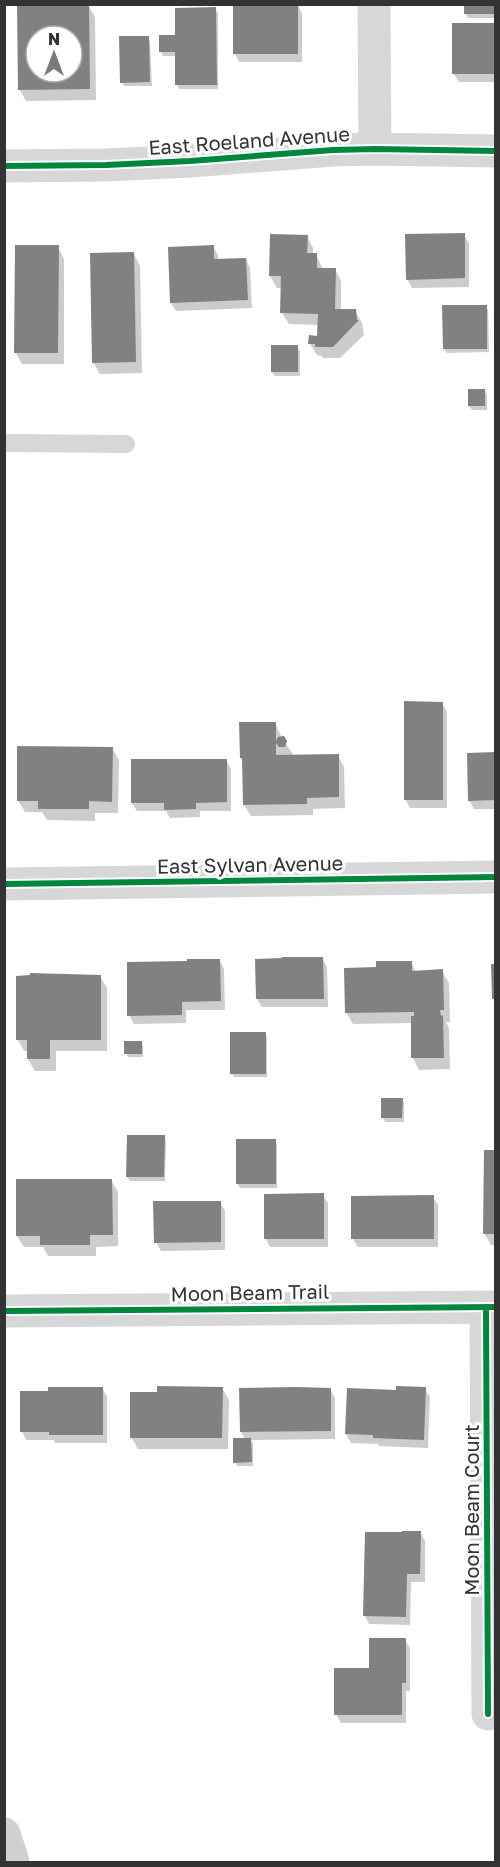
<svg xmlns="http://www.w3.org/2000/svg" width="500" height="1867" font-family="'Golos Text',sans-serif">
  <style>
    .shadow { fill: #0003; fill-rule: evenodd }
    .building { fill: #818181; fill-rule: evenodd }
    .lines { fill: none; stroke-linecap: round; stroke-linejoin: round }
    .lane { stroke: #d7d7d7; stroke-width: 18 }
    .street { stroke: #d7d7d7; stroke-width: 33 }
    .secondary { stroke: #d0d0d0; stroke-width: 33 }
    .cycleway-casing { stroke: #fff; stroke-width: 10 }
    .cycleway { stroke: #00873e; stroke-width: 6 }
    .labels { text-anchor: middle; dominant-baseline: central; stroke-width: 6; stroke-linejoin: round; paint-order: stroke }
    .street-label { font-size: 20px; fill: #333; stroke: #fff }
  </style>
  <rect width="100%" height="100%" fill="#fff"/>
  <path class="shadow" d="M496 4V18H468L466 14Z
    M88 5 95 17 96 100 26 101 20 90 18 6ZM36 36H72V72H36Z
    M298 5 302 14V62H239L235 54Z
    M215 9 218 13V89H179L177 84 176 56H163L161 51 176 37Z
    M496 25V82H459L454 74Z
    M148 37 150 42 152 86H124L122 82Z
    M464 235 469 243V287L412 288 407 279Z
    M307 236 313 248V255H316L323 269H335L341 281V310L355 311 362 323 364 335 340 358H323L322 356 317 355 310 344 318 338 319 325 289 324 282 313V288H277L270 276Z
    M213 246 218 255V260L246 259 250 268 252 308 176 311 171 303Z
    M58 247 64 259V364H22L16 353Z
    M134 254 140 266 142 373 100 374 93 362Z
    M486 306 488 310 489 352 447 353 444 349Z
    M297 347 300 351V376H275L272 372Z
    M485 391 487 395V410H472L469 406Z
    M442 703 447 712V808H410L405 799Z
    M275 723 282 738 293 754 292 756H338L344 767 345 808 313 809V815L251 816 244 805V762L241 758Z
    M112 748 119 760 118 813H95V821L47 820 42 812H25L18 800Z
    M496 754V809H474L469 800Z
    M226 760 231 769V811H200V817L170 818 166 811H137L132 803Z
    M322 958 327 967 328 1007H262L257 999Z
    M220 961 224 969 225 1010H186V1023L134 1024 129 1015Z
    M411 962 416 972 442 971 449 983 450 1022H446L449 1028 450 1069 419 1070 413 1058 412 1023 353 1024 346 1012Z
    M100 976 107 988V1051H56V1071H35L28 1059V1051H24L18 1040Z
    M265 1034 267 1038V1077H234L232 1073Z
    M141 1042 143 1046V1057H128L126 1053Z
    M402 1099 404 1103V1122H385L383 1118Z
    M164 1137 166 1141 165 1181H130L127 1177Z
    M275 1141 277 1145V1188H240L237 1183Z
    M496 1151V1245H491L484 1233Z
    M111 1180 118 1192V1246L96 1247V1256H48L43 1247H24L17 1236Z
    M323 1195 328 1203V1247H270L266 1239Z
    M433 1197 438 1205V1247H358L353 1239Z
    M220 1202 225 1211V1250L161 1251 156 1242Z
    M222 1388 229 1400 228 1449H138L131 1437Z
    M103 1389 107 1397V1443H55L54 1440H26L22 1431Z
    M330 1389 335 1398V1439L251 1440 253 1444V1466H237L235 1462 246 1440 241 1432Z
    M425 1389 430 1397 428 1448 379 1446 378 1444 351 1443 346 1434 348 1390 398 1392Z
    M420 1532 425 1541V1582H411L410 1625 369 1624 365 1616Z
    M405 1640 410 1648V1691H406V1723H341L336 1714 370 1670Z"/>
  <path class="building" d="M17 4H89L90 89 18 90ZM36 36H72V72H36Z
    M233 4H298V54H233Z
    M464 4H496V14H464Z
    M216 7 217 85H175V52H159V35H175V8Z
    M452 23H496V74H452Z
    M119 36H149L150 82 120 83Z
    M465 233V278L406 280 405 234Z
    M270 234 308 235 307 253H317V268H336L335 309H356L357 320H359L333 347H315V344H308L309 335 317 336 318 314 280 313 281 276H269Z
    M15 245H59L58 353H14Z
    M214 245V259L246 258 248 300 170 303 168 247Z
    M134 252 136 362 92 363 90 253Z
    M442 305H487V349H443Z
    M271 345H298V372H271Z
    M468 389H485V406H468Z
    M404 701 443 702V800H404Z
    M239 722H276V741L278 737 284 736 287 741 285 747H279L276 743V755L339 754V797L307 798V804L243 805 242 758H240Z
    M17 746 113 747 112 802 89 801V809H38V801H17Z
    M496 752V800L468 801 467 753Z
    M131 759H227V802L196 803V809L164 810V803H131Z
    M282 957H323L324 999H256L255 959 282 958Z
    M187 959H220L221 1001 182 1002V1015L127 1016V962L187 961Z
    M376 961H412V971L443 969 444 1010H440L441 1016 443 1015 444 1058H411V1016H414V1012L345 1013 344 968 376 967Z
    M491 964H495L496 965V999H492Z
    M30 973 101 975V1040H50V1059H27V1040H16V976L30 975Z
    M230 1032H266V1074H230Z
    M124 1041H142V1054H124Z
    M381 1098H403L402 1118H381Z
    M127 1135H165L164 1177H126Z
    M236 1139H276V1184H236Z
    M484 1150H496V1234H483Z
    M16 1179H112L113 1235H90V1245H40V1236H16Z
    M324 1193V1239H264V1194Z
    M434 1195V1239H351V1196Z
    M153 1201H221V1242L154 1243Z
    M157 1386 223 1387 222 1438H130V1392H157Z
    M396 1386 426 1387 424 1440 373 1438V1435L345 1434 347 1388 396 1390Z
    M48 1387H103V1435H49V1432H20V1391H48Z
    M295 1387 331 1388V1431L240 1432 239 1388Z
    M233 1438H251L252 1462 233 1463Z
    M402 1531H421L420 1574H407L406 1617 363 1616 365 1532H402Z
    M369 1638H406V1683H402V1715H334V1668H369Z"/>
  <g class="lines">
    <path class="lane" d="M4 443 126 444"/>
    <path class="street" d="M374 4 375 149
      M4 166 106 165 190 161 333 150 375 149 496 151
      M4 884 496 877
      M486 1307 488 1714
      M4 1311 496 1307"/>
    <path class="secondary" d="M4 1834 13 1862"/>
    <g class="cycleway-casing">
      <path id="cycleway" d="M4 166 106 165 190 161 333 150 375 149 496 151
        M4 884 496 877
        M486 1307 488 1714
        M4 1311 496 1307"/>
    </g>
    <use href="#cycleway" class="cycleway"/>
  </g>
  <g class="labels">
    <g class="street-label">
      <text transform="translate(249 140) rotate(-4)">East Roeland Avenue</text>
      <text transform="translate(250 864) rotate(-1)">East Sylvan Avenue</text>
      <text transform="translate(250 1292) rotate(-1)">Moon Beam Trail</text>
      <text transform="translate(471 1510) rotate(-90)">Moon Beam Court</text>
    </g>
  </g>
  <rect width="500" height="1867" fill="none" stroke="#333333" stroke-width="12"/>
  <g transform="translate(54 54)"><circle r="28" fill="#ffffff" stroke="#adadad" stroke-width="1.5"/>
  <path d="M0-4.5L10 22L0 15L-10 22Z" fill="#7a7a7a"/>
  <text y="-9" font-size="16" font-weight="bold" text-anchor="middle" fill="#333333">N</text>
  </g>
</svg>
